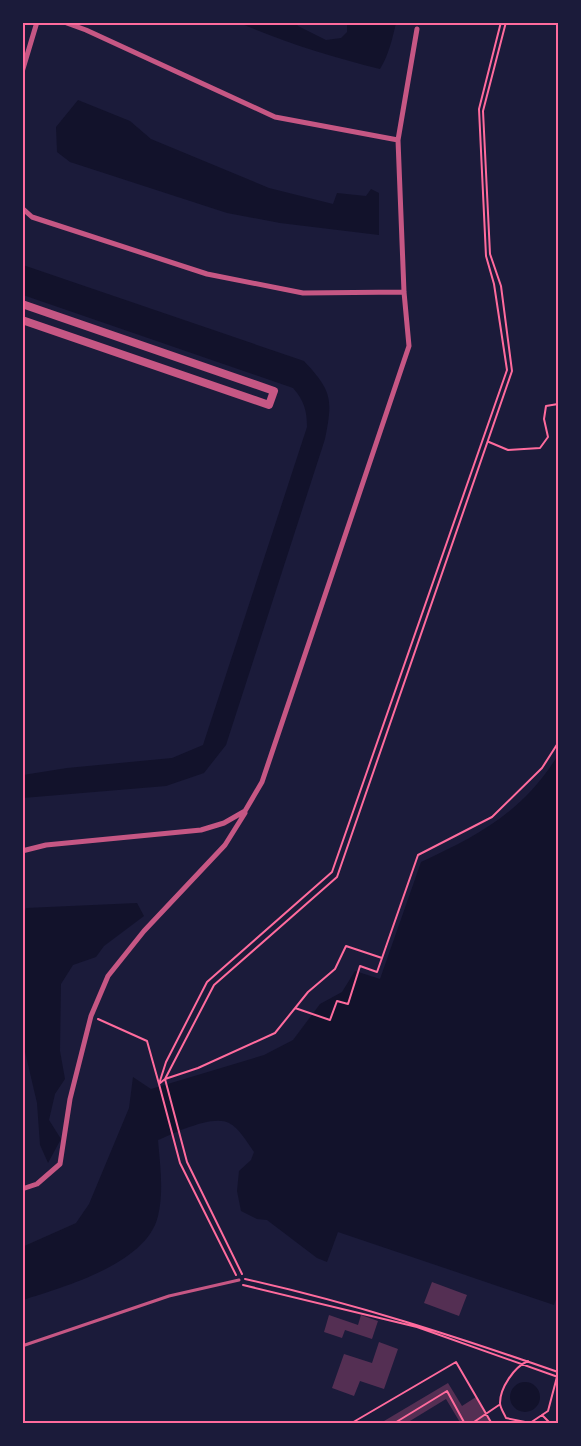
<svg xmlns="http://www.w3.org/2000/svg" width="581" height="1446" font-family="'Noto Sans',sans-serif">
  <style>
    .water { fill: #12122b }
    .building { fill: #542f53 }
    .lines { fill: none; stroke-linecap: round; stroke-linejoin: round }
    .path { stroke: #ff6b9d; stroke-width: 2 }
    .service { stroke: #c65784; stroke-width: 3 }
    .minor { stroke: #c65784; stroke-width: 5 }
    .tertiary { stroke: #c65784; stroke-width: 8 }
    .neatline { fill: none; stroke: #ff6b9d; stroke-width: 2 }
  </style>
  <rect width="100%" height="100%" fill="#1b1b3a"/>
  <path class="water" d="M240 23H296L298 26 326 40 341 38 347 32V23H396C392 40 389 54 380 69 332 57 285 43 240 23Z
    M78 100 130 121 151 139 269 188 333 204 337 193 366 196 371 189 379 193V235L280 223 227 213 70 162 57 152 56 127Z
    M23 265 304 361C332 391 333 399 325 439L226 745 204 773 166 786 23 798V775L67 768 172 758 203 745 307 427C307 411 304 400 293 388L23 295Z
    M558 755V1293L554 1305 338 1232 327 1262 317 1258 267 1220 257 1219 241 1211 237 1191 239 1171 251 1160 254 1152C247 1142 239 1128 229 1123 213 1114 174 1133 158 1140 160 1165 164 1191 158 1216 147 1264 63 1287 23 1300L22 1247 76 1223 89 1204 129 1108 133 1077 151 1089 264 1055 293 1040 320 1004 342 992 355 971 380 979 421 862C478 836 524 811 558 755Z
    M137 903 144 916 104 946 96 957 73 965 61 984 60 1051 65 1079 55 1094 49 1120 61 1139 48 1163 40 1145 37 1103 23 1043V917L26 908Z
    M510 1397a15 15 0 1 1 30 0a15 15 0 1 1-30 0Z"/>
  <path class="building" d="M432 1282 467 1295 459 1316 424 1303Z
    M329 1315 358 1325 361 1315 378 1321 372 1339 345 1330 342 1338 324 1332Z
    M379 1342 398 1349 384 1389 360 1381 354 1396 332 1388 344 1354 372 1363Z
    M448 1383 462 1406 476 1397 492 1424H461L446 1399 405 1424H379Z"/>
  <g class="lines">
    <path class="path" d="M489 442 508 450 540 448 548 437 544 419 546 406 558 404
      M295 1008 330 1020 337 1001 348 1004 360 966 377 972 382 958
      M98 1019 147 1041 159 1084 165 1079 198 1068 275 1033 308 992 335 969 346 946 382 958 418 855 492 817 542 768 558 743
      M242 1274 187 1162 165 1079 214 985 337 877 512 371 501 286 490 254 483 111 506 22
      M236 1275 180 1163 159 1084 166 1062 207 982 332 872 507 370 494 284 486 256 479 109 501 22
      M245 1279C353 1303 454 1336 558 1372
      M243 1285 417 1327 558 1377
      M528 1361C514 1367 500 1388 500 1403 500 1408 504 1413 506 1418L530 1423 548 1411 558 1373
      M542 1415 551 1424
      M350 1424 456 1362 492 1424
      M393 1424 447 1391 465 1424
      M471 1424 499 1405"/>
    <path class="service" d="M22 1346 169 1296 239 1280"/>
    <path class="minor" d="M64 22 86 30 275 117 398 140
      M22 72 37 22
      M22 208 32 217 207 274 303 293 404 292
      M22 851 46 845 201 830 224 823 245 811 262 782 409 346 404 292 398 140 417 29
      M22 1189 37 1184 60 1164 70 1099 91 1016 108 976 144 931 225 845 245 813"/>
    <path class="tertiary" d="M22 304 274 391 269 405 22 320"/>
  </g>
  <rect width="581" height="1446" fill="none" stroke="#1b1b3a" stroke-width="48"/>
  <rect x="24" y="24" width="533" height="1398" class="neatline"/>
</svg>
